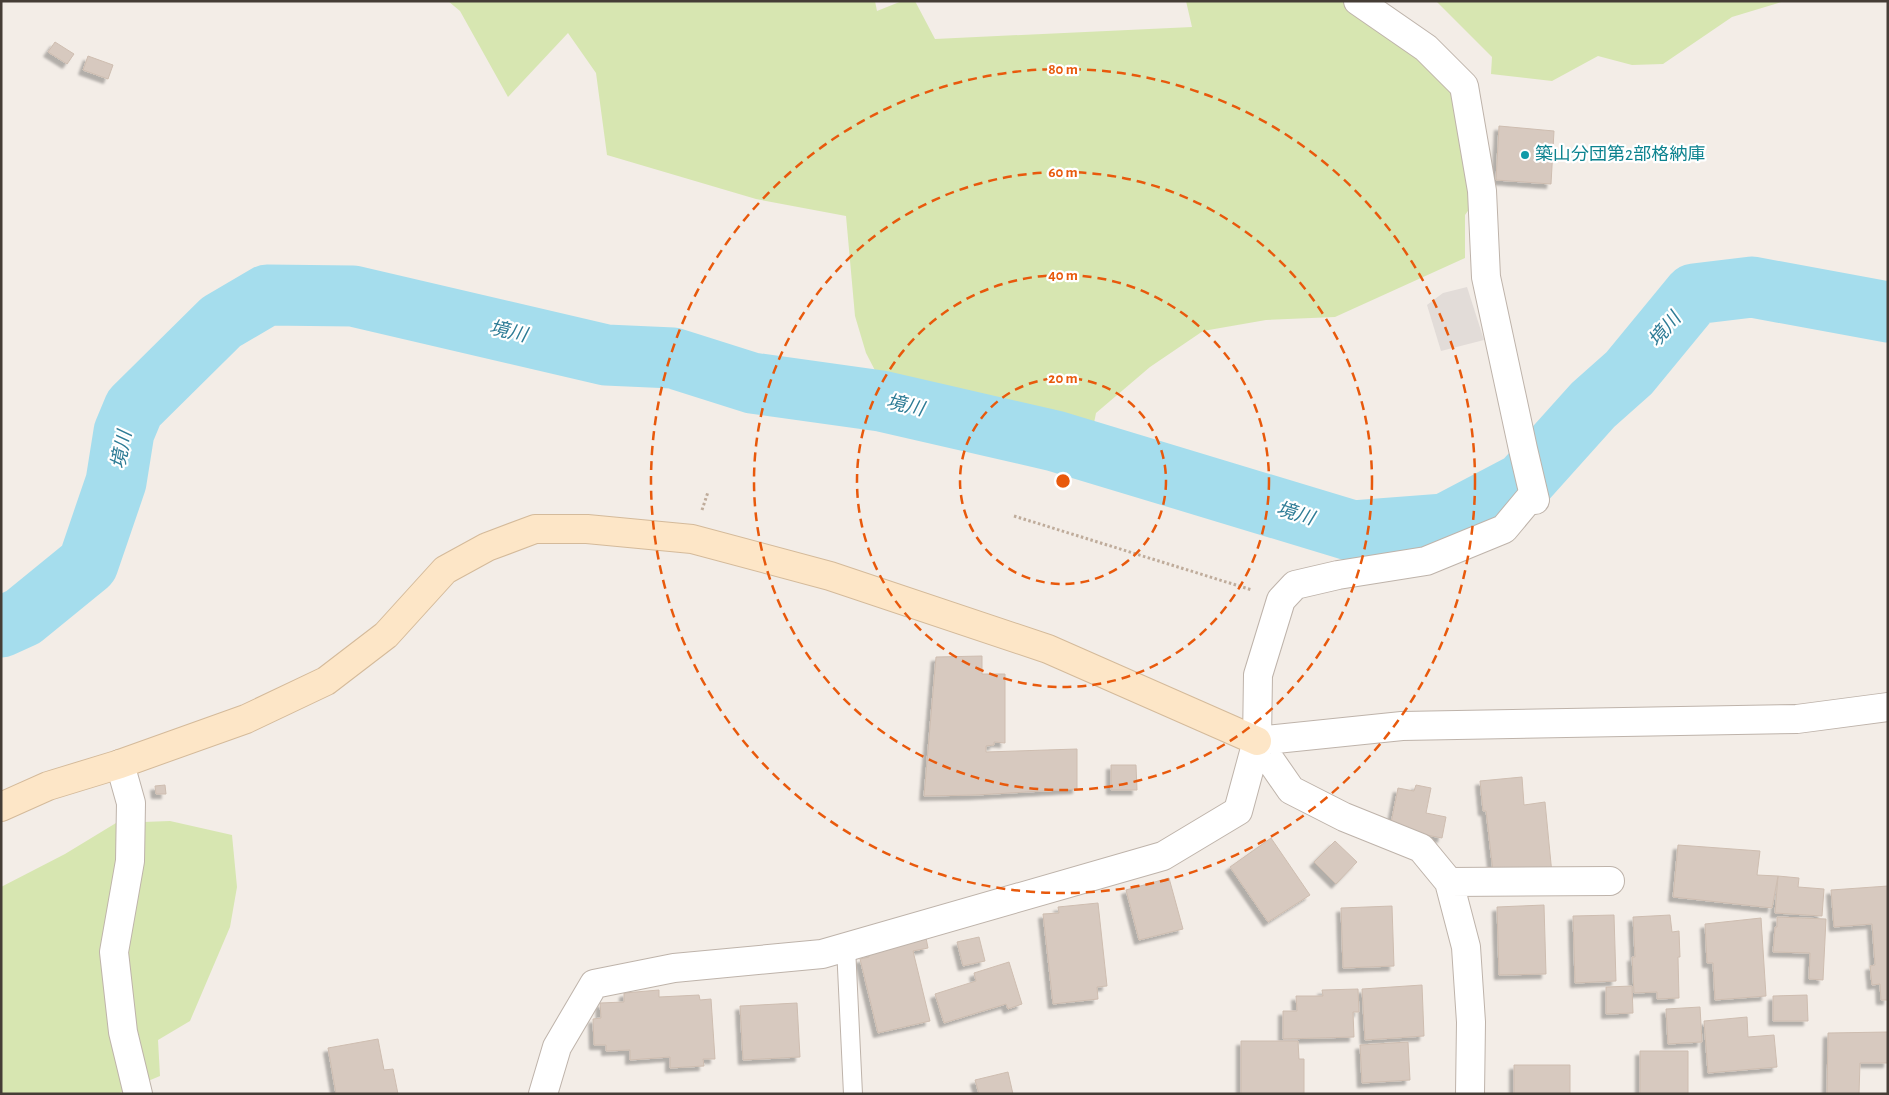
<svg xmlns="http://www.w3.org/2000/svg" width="1889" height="1095" font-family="'Alegreya Sans','Noto Sans JP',sans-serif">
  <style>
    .industrial { fill: #e2dcd8 }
    .green { fill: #d7e6b1 }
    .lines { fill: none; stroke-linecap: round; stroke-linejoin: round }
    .river { stroke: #a5dded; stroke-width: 61 }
    .building { fill: #d7c9bf; stroke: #cebdb0; filter: url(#shadow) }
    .lane-casing { stroke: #beb3aa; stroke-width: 20 }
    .street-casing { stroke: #beb3aa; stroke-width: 30 }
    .secondary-casing { stroke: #d4ba9a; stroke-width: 30 }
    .path { stroke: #bfac9b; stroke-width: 3; stroke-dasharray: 2.5 2.5; stroke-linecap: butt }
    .lane { stroke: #fff; stroke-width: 18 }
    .street { stroke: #fff; stroke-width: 28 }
    .secondary { stroke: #fde6c7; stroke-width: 28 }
    .ring { fill: none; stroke: #e8590c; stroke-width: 2.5; stroke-dasharray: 9 6 }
    .culture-dot { fill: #0f9aa8; stroke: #fff; stroke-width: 2 }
    .labels { text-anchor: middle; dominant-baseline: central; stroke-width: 4.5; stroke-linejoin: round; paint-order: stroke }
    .culture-label { font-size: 18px; fill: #0d838f; stroke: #fff; text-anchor: start }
    .water-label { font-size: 19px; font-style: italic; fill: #2e7c96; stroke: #fff }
    .centre { fill: #e8590c; stroke: #fff; stroke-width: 2.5 }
    .ring-label { font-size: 15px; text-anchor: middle; font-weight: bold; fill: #e8590c; stroke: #fff; stroke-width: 4.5; stroke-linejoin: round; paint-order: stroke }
  </style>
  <defs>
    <filter id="shadow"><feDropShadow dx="-4.5" dy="4.5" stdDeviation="1" flood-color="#0004"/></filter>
  </defs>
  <rect width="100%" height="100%" fill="#f3ede7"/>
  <path class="industrial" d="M1467 287 1484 340 1441 351 1427 305 1443 293Z"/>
  <path class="green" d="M448 1H875L877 11 902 1H915L935 39 1192 27 1186 1H1358L1464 86 1482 191 1465 215V258L1335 317 1266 320 1203 331 1150 367 1096 413 1090 443 1038 429 960 415 904 394 881 382 866 353 855 316 846 216 756 199 607 155 596 73 568 33 508 97 460 11Z
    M1436 1H1785L1732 17 1663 64 1632 65 1598 56 1552 81 1491 74 1492 57Z
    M170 821 232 835 237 887 230 927 190 1021 158 1040 160 1076 117 1094H1V887L65 854 116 823Z"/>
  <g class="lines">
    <path class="river" d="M1 627 23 617 88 564 116 482 124 432 134 408 221 322 267 295 353 296 606 355 673 358 752 383 881 401 1055 441 1353 531 1445 524 1523 483 1593 405 1629 373 1694 294 1752 287 1888 312"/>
  </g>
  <path class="building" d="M55 42 74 54 67 64 48 52Z
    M88 56 113 65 108 79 83 70Z
    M1499 126 1554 131 1551 184 1496 180Z
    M982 656V674H1005V743L994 742V745L986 746V752L1077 749V789L976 795 924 796 936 657Z
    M1111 765H1136L1137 790H1111Z
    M1522 777 1524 805 1545 802 1552 874 1494 880 1486 811H1483L1480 781Z
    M165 785 166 794H156L155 786Z
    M1416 785 1431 788 1426 813 1446 817 1442 838 1390 828 1398 788 1414 791Z
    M1271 838 1310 895 1268 922 1230 867Z
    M1335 841 1357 862 1336 884 1314 862Z
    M1678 845 1760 851 1757 875 1778 876 1772 908 1673 897Z
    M1778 876 1799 878 1798 887 1824 889 1822 916 1775 913Z
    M1169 878 1183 929 1139 940 1126 890Z
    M1888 886V1000H1881L1880 984 1872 985 1870 966 1875 965 1872 924 1834 927 1831 890Z
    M1098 903 1107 986 1097 987 1098 999 1053 1004 1043 914 1059 913 1058 907Z
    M1544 905 1546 974 1499 975 1497 907Z
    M1392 906 1394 966 1343 968 1341 908Z
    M1614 915 1616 981 1575 983 1573 916Z
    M1670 915 1672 932 1679 931 1680 957H1678L1679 998 1657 999V992L1634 993 1632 957H1635L1633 917Z
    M1777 917 1826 919 1823 980 1809 979 1810 953 1773 952 1775 927H1777Z
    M1761 918 1766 996 1715 1000 1713 963H1707L1705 924Z
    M925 933 928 948 913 951 930 1021 878 1033 860 959 869 957 867 947Z
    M979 937 985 961 963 966 957 942Z
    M1009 962 1022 1004 1008 1009 1006 1004 944 1023 935 994 976 981 974 973Z
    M1422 985 1424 1036 1365 1040 1362 989Z
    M1632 986 1633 1013 1606 1014V987Z
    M1358 989 1359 1012H1353L1354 1037 1283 1039V1011H1297L1296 996H1323L1322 990Z
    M659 990V997L699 995 700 1000 711 999 715 1059H703L704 1066 670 1068V1057L630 1060V1050L606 1051V1045H594L593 1019 601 1018 600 1003 624 1002V993Z
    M1807 995 1808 1021H1773V996Z
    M797 1003 800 1057 743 1060 740 1006Z
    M1700 1007 1702 1042 1668 1044 1666 1009Z
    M1747 1017 1748 1037 1774 1035 1777 1067 1708 1073 1704 1021Z
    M1888 1032V1063H1860L1859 1094H1827L1828 1033Z
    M378 1039 384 1070 393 1069 398 1094H336L328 1048Z
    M1241 1041H1298L1299 1059H1304V1094H1241Z
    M1408 1042 1410 1080 1362 1083 1360 1045Z
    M1640 1051H1688V1094H1640Z
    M1514 1065H1570V1094H1514Z
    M1008 1072 1013 1094H979L975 1080Z"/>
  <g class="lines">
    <g class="lane-casing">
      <path id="lane" d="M846 947 853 1094"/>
    </g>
    <g class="street-casing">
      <path id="street" d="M1257 741 1402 726 1797 719 1888 707
        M1257 741 1291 790 1344 817 1421 848 1449 882 1466 947 1471 1022 1470 1094
        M120 764 131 803 130 861 114 952 123 1032 138 1094
        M1449 882 1610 881
        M543 1094 557 1047 594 984 674 968 822 954 1163 856 1238 811 1257 741 1258 675 1281 600 1295 585 1338 575 1426 561 1504 529 1529 499 1535 500 1523 449 1486 277 1482 191 1464 86 1426 48 1358 1"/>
    </g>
    <g class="secondary-casing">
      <path id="secondary" d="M1 807 48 786 120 764 246 719 326 681 386 635 445 570 487 547 535 529H587L692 539 830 576 1048 649 1257 741"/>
    </g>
    <path class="path" d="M702 510 708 492
      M1014 516 1252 590"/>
    <use href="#lane" class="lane"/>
    <use href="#street" class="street"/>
    <use href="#secondary" class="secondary"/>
  </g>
  <g class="ring">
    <circle cx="1063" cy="481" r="103"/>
    <circle cx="1063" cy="481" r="206"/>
    <circle cx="1063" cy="481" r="309"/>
    <circle cx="1063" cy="481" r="412"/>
  </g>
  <circle class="culture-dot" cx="1525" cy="155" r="5"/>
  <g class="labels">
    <g class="culture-label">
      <text x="1535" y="155">築山分団第2部格納庫</text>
    </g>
    <g class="water-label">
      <text transform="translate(1665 330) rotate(-50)">境川</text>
      <text transform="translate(508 332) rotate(13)">境川</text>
      <text transform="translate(905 406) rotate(13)">境川</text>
      <text transform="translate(122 450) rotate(-79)">境川</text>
      <text transform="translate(1295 514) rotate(17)">境川</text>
    </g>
  </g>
  <circle cx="1063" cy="481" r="8" class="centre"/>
  <g class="ring-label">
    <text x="1063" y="74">80 m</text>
    <text x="1063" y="177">60 m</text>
    <text x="1063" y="280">40 m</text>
    <text x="1063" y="383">20 m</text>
  </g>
  <rect width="1889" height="1095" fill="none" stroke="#453d36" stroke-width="5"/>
</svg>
